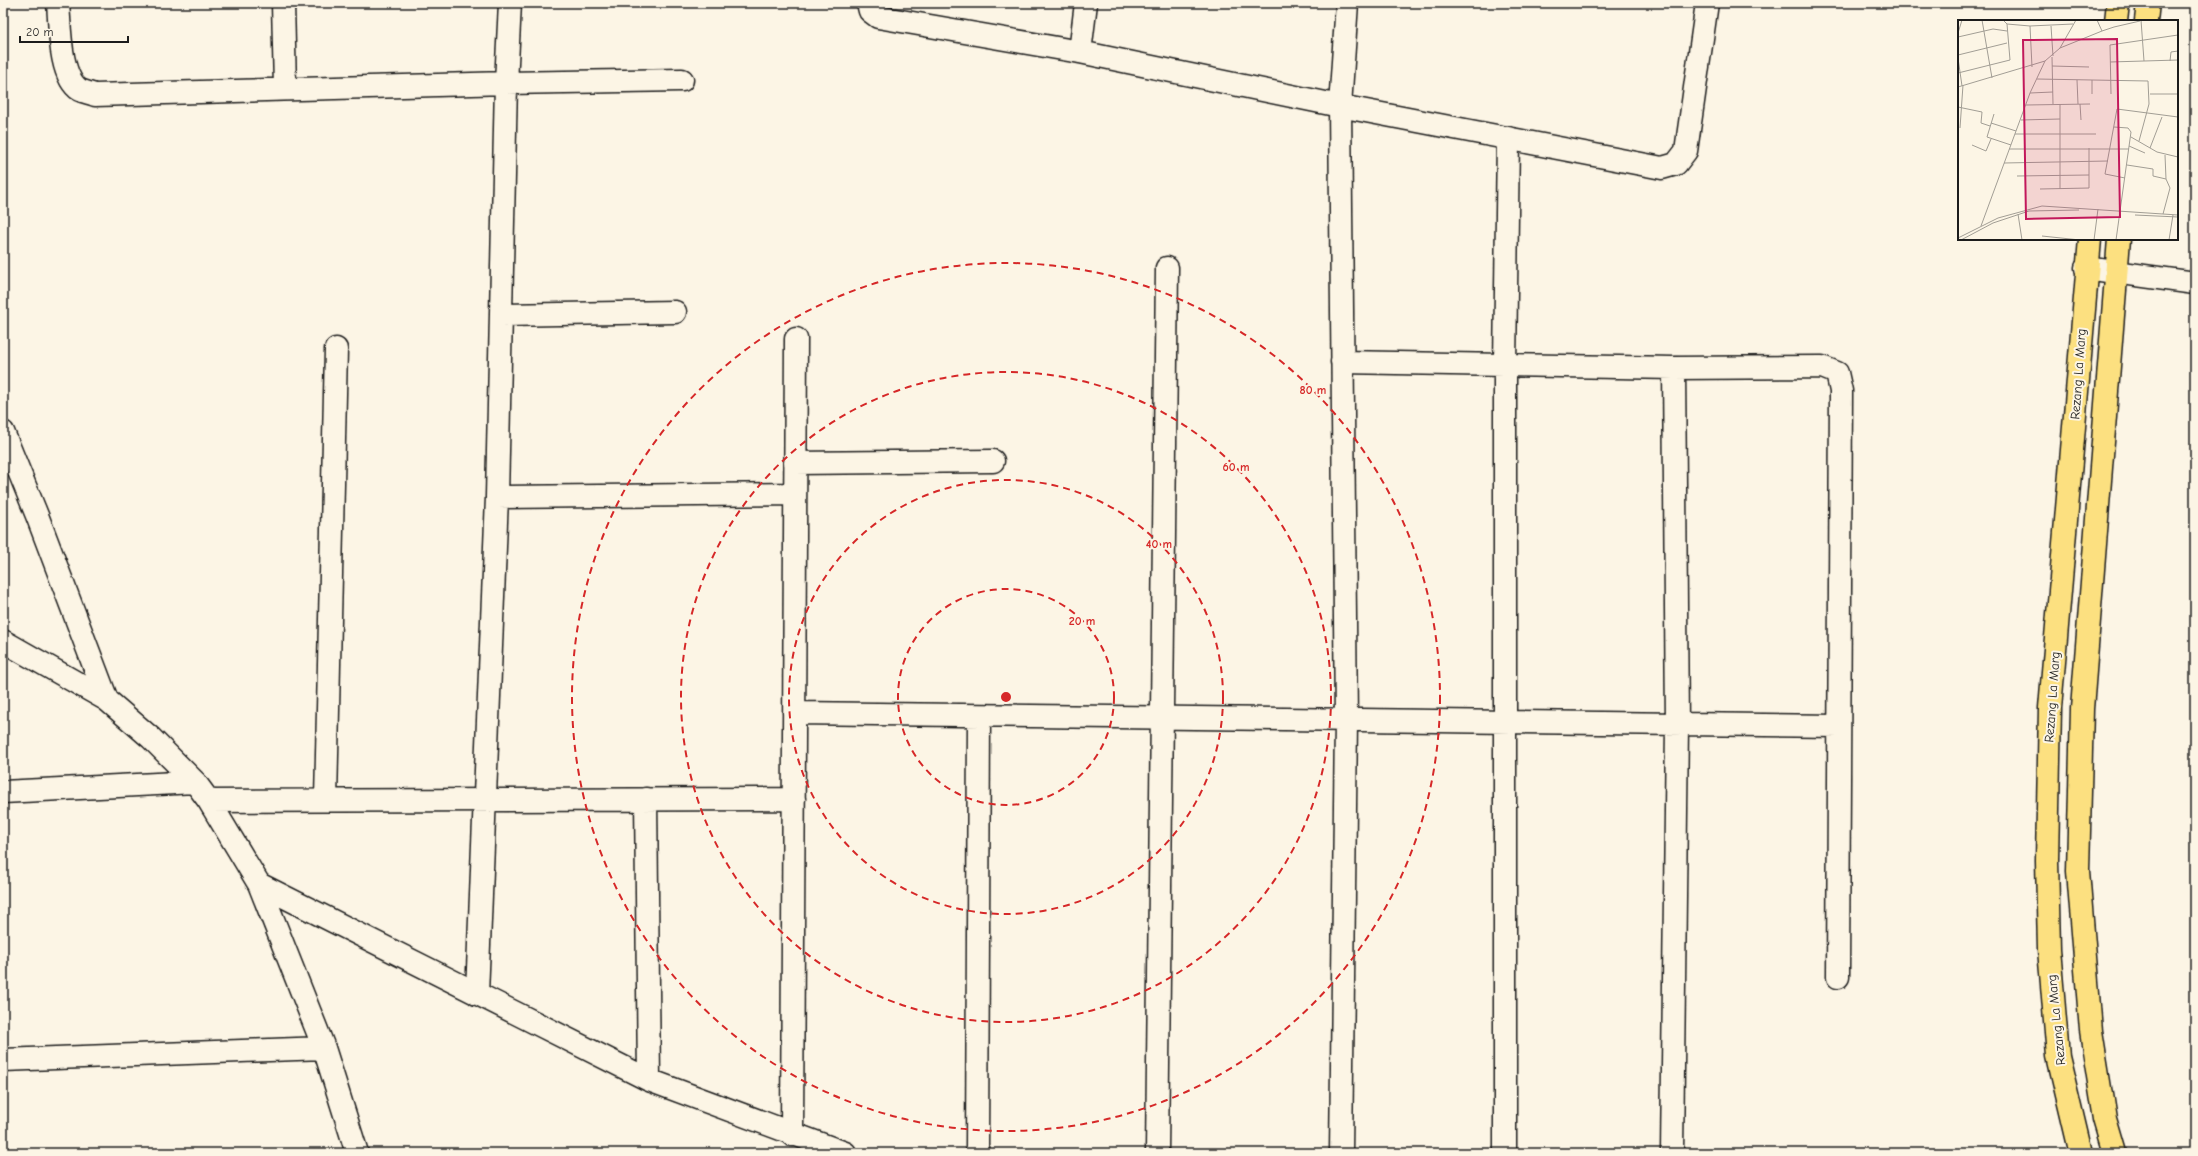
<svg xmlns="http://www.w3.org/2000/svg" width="2198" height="1156" font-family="'Comic Neue',sans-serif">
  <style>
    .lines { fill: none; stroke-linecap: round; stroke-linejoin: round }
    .minor-casing { stroke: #1c1c1c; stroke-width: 25 }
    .major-casing { stroke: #1c1c1c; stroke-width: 25 }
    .minor { stroke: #fcf5e5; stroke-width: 22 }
    .major { stroke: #fce080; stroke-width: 22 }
    .ring { fill: none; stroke: #d62828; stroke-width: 2; stroke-dasharray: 7 5 }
    .labels { text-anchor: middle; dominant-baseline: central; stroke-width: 4; stroke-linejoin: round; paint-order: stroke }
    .street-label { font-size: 13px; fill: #1c1c1c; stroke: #fcf5e5 }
    .inset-road { fill: none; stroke: #a29e95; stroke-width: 1 }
    .view { fill: #c2185b; fill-opacity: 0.15; stroke: #c2185b; stroke-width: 2 }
    .inset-edge { fill: none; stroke: #1c1c1c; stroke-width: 2 }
    .centre { fill: #d62828; stroke: #fcf5e5; stroke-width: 2 }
    .ring-label { font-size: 12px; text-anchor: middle; font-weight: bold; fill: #d62828; stroke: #fcf5e5; stroke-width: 4; stroke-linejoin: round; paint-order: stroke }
  </style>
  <rect width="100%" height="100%" fill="#fcf5e5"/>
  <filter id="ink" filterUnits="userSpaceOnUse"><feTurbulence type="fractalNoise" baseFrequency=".025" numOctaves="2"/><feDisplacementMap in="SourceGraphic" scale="8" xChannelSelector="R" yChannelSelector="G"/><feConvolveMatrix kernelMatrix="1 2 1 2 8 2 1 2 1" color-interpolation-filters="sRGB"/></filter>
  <g filter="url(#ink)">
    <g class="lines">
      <g class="minor-casing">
        <path id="minor" d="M58 3C60 25 59 77 80 90 84 92 90 93 95 95L506 83 682 80
          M283 3 285 88
          M868 3 870 11 878 17 1080 52 1340 106 1662 168 1676 164 1686 151 1707 3
          M1080 52 1086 3
          M2086 268 2195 283
          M502 315 675 312
          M1342 362 1674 368 1822 367 1837 373 1841 391 1838 977
          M3 432 38 518 107 700
          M795 463 993 461
          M497 497 795 494
          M3 641 107 700 151 738 195 782 209 801 259 884 324 1048 357 1153
          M794 713 1839 726
          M3 792 195 782
          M646 799 649 1080
          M326 800 336 349
          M209 801 794 799
          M259 884 649 1080 845 1153
          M477 994 497 497 506 83 510 3
          M3 1060 324 1048
          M792 1135 796 339
          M977 1153 979 716
          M1157 1153 1167 268
          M1341 1153 1346 720 1340 106 1347 3
          M1505 1153V366L1508 138
          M1672 1153 1677 725 1674 368"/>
      </g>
      <g class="major-casing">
        <path id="major" d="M2116 21 2118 3
          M2146 21 2148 3
          M2081 1153 2058 1056 2049 949 2047 860 2050 708 2090 239
          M2115 1153 2105 1119 2091 1031 2078 871 2082 709 2119 239"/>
      </g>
      <use href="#minor" class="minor"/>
      <use href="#major" class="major"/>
    </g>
  </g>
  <g class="ring">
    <circle cx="1006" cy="697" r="108"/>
    <circle cx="1006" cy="697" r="217"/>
    <circle cx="1006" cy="697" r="325"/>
    <circle cx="1006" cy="697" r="434"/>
  </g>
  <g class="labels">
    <g class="street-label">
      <text transform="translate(2078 374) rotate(-86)">Rezang La Marg</text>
      <text transform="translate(2052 697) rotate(-86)">Rezang La Marg</text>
      <text transform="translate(2056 1020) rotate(-96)">Rezang La Marg</text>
    </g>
  </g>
  <g transform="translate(1958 20)">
    <rect width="220" height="220" fill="#fcf5e5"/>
    <path class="inset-road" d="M24 0 34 58M45 0 49 4 72 6 115 4M139 0 144 11M72 6 74 47M93 6 95 36M0 13 4 0M0 17 35 9 49 11M102 28 144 11 156 7 182 1 183 0 186 41M0 35 49 23M94 37 95 84M0 38 4 66M212 41 213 32 220 31M152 42 220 40M94 46 131 47M0 53 52 40 49 4M79 59 190 61 191 84 181 121M119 60 120 84M134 60V74M0 67 87 41 102 28 118 0M72 73 95 72M153 74 152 25 220 15M192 74H220M102 84V169M122 84 123 100M68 85 132 84M0 87 24 92 23 103 32 106M36 94 29 117 53 125M63 100 102 99M33 103 58 111M156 107 170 108 173 112 158 220M2 108 5 65M57 114H138M173 117 199 132 220 137M14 125 28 131 33 119M171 126 187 133M192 128 204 97M51 129H171M46 143 150 141M169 145 195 149V156L208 159M59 156 131 155M167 158 147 154 159 89 220 97M82 169 131 168V128M60 194 64 220M205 194 212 168 208 159 207 135M177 195 220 197M23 206 72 73 87 41M84 216 122 220M0 218 40 198 84 186 220 195M3 220 35 203 71 191 121 190M136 220 140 189M211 220 215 195"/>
    <path class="view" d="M159 19 162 197 68 199 65 20Z"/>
    <rect width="220" height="220" class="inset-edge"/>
  </g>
  <circle cx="1006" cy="697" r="6" class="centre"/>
  <g class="ring-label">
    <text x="1313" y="394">80 m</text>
    <text x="1236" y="471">60 m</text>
    <text x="1159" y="548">40 m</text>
    <text x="1082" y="625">20 m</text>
  </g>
  <rect width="2198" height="1156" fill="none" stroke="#fcf5e5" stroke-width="16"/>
  <rect x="8" y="8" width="2182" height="1140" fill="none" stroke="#1c1c1c" stroke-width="1.5" filter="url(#ink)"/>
  <path d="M20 36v6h108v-6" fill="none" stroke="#1c1c1c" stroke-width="2"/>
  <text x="26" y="36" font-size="12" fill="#1c1c1c" stroke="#fcf5e5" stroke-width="3" paint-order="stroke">20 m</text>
</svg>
